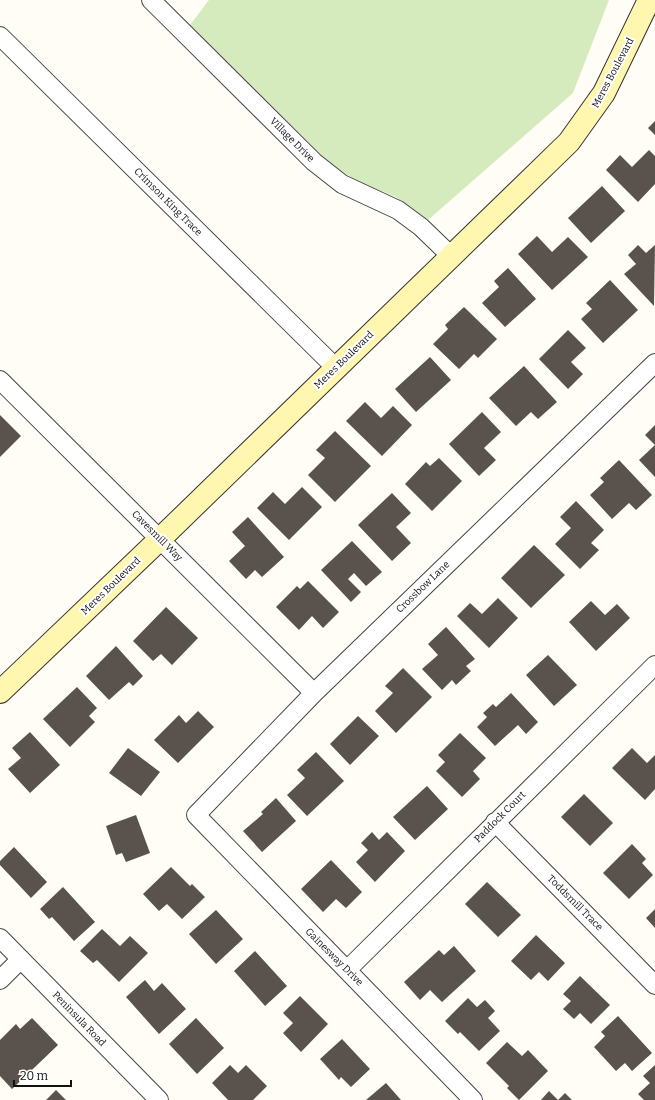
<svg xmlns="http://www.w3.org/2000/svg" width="655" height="1100" font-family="Bitter,serif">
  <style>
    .green { fill: #d5ebbd }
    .building { fill: #5a524d }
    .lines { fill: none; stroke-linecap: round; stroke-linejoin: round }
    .street-casing { stroke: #444; stroke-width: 20 }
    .secondary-casing { stroke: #333; stroke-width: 24 }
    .street { stroke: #fff; stroke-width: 18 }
    .secondary { stroke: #fff6b0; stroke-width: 22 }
    .labels { text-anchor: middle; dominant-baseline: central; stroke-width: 4; stroke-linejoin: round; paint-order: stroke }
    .street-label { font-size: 10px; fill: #111; stroke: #fff }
  </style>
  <rect width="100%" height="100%" fill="#fffdf5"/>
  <path class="green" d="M209 0H609L573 93 428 220 396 197 357 181 335 167 320 155 190 25Z"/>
  <path class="building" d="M655 121V135L648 128Z
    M649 150 655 156V184L638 202 606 170 620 155 632 167Z
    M602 186 625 211 591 243 568 218Z
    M537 236 552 252 568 237 588 257 552 290 518 254Z
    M638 245 646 253 655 245 654 306 624 274 636 264 628 255Z
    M508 268 536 299 505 327 482 303 499 287 494 281Z
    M610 280 638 310 603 343 581 319 592 309 586 303Z
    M464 307 497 339 478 358 474 354 459 369 433 344 448 329 445 325Z
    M568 330 586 348 571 362 583 374 568 389 539 359Z
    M430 357 451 380 416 412 395 389Z
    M524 366 557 402 538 419 531 412 516 426 489 398Z
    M365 402 381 418 393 406 412 425 382 456 346 421Z
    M482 412 501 432 484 448 496 460 479 476 449 444Z
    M0 415 21 436 0 457Z
    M655 425V477L639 460 655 445 645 435Z
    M335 431 371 466 335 502 308 475 325 458 316 450Z
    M439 458 462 481 432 511 405 484 426 462 430 466Z
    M619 460 652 495 636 510 629 503 612 519 590 495 604 482 600 478Z
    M302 487 322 507 289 540 257 508 273 492 285 504Z
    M392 493 411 513 396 527 411 543 392 561 358 525Z
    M576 501 604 530 591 543 599 550 580 569 555 544 571 528 560 517Z
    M248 517 284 557 262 577 255 570 246 579 229 561 245 546 232 532Z
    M352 541 382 572 366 586 354 573 348 579 361 592 351 602 321 570Z
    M534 545 565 575 531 608 501 578Z
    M308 581 339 612 323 628 312 616 299 630 276 607 297 586 300 589Z
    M498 598 518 618 489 648 457 616 470 603 482 614Z
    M591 601 605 615 617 604 630 618 596 651 569 622Z
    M166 607 198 638 172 665 161 654 153 661 133 641Z
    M446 627 475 659 466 666 471 671 456 685 452 680 442 690 422 669 438 655 428 644Z
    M116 646 143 676 133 686 129 682 109 700 86 676Z
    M548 655 577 685 554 706 526 675Z
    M403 668 432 697 396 733 375 711 393 693 385 686Z
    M77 687 97 708 89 716 95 722 70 747 43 719Z
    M511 693 538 722 526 734 518 725 495 746 477 727 487 717 483 713 493 704 496 707Z
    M198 711 214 727 178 763 154 740 179 715 186 723Z
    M358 716 379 736 350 765 330 744Z
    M30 732 60 765 30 793 8 769 21 758 12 748Z
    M460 733 486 758 473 771 480 779 462 797 436 771 445 762 438 755Z
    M128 748 160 772 141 796 109 773Z
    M632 748 647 763 655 755V789L645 800 612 768Z
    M316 752 344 781 307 816 287 795 305 778 297 770Z
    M427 786 448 809 415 840 393 817Z
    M584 794 613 823 590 846 561 817Z
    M276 798 296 821 262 852 243 831 263 814 261 812Z
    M136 815 150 853 126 862 122 853 116 855 106 826Z
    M372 832 379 840 387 832 405 851 375 882 356 862 368 850 361 843Z
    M632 844 646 859 642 863 653 875 629 899 603 873Z
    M14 847 47 882 31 898 0 865V861Z
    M331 860 362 892 346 908 336 899 323 912 301 889Z
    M171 867 190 886 192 884 205 897 182 919 167 904 159 911 143 894Z
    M487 882 521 915 498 937 465 904Z
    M63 887 95 922 74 941 52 917 49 919 40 909Z
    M655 909V928L646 918Z
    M216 910 243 939 216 964 189 934Z
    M102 929 120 946 130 936 148 953 119 982 97 960 93 963 80 951Z
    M536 935 565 963 548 981 539 972 531 980 511 961Z
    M454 946 476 971 442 1002 430 990 420 1000 404 982 439 950 444 955Z
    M255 951 287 986 265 1006 234 971Z
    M580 976 610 1005 591 1024 580 1013 574 1019 563 1009 571 1001 563 994Z
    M145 980 154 991 162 983 186 1009 159 1034 126 997Z
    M300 996 328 1024 301 1052 283 1033 293 1023 283 1013Z
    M468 998 477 1007 485 1000 495 1011 488 1018 500 1031 479 1051 460 1032 458 1034 445 1021Z
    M618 1016 652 1053 632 1071 625 1063 616 1071 594 1047 605 1036 601 1032Z
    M32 1018 58 1045 12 1089 0 1076V1040L16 1024 20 1029Z
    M196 1018 224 1048 197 1074 169 1044Z
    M342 1039 370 1069 351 1087 341 1077 339 1080 320 1059Z
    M507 1042 522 1056 528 1050 548 1071 519 1100 507 1088 509 1086 486 1063Z
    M230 1065 238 1073 246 1065 267 1086 253 1100H228L212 1083Z
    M655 1065V1100H644L638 1094 650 1083 643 1076Z
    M386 1083 401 1100H366Z
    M56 1090 66 1100H46Z
    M549 1091 558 1100H541Z
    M565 1093 572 1100H558Z"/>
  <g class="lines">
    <g class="street-casing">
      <path id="street" d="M151 0 314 162 342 184 398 210 421 227 451 256
        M0 36 336 368
        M0 380 314 693
        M495 822 655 985
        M0 938 159 1100
        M347 970 655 665
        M0 980 21 959
        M473 1100 196 815 314 693 655 363"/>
    </g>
    <g class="secondary-casing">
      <path id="secondary" d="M0 692 160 539 569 142 604 93 649 0"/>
    </g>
    <use href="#street" class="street"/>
    <use href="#secondary" class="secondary"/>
  </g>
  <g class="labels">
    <g class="street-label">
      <text transform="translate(613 73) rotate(-62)">Meres Boulevard</text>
      <text transform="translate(292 140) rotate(45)">Village Drive</text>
      <text transform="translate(168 202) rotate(45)">Crimson King Trace</text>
      <text transform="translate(344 360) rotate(-44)">Meres Boulevard</text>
      <text transform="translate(157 536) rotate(45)">Cavesmill Way</text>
      <text transform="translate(111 586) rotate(-44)">Meres Boulevard</text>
      <text transform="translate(423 587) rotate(-44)">Crossbow Lane</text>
      <text transform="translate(500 817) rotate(-45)">Paddock Court</text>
      <text transform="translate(575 903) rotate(45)">Toddsmill Trace</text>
      <text transform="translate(334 957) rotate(45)">Gainesway Drive</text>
      <text transform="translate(79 1019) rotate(46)">Peninsula Road</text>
    </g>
  </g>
  <path d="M14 1080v6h57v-6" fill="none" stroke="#111111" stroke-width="2"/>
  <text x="20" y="1080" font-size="12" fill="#111111" stroke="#ffffff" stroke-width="3" paint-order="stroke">20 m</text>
</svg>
